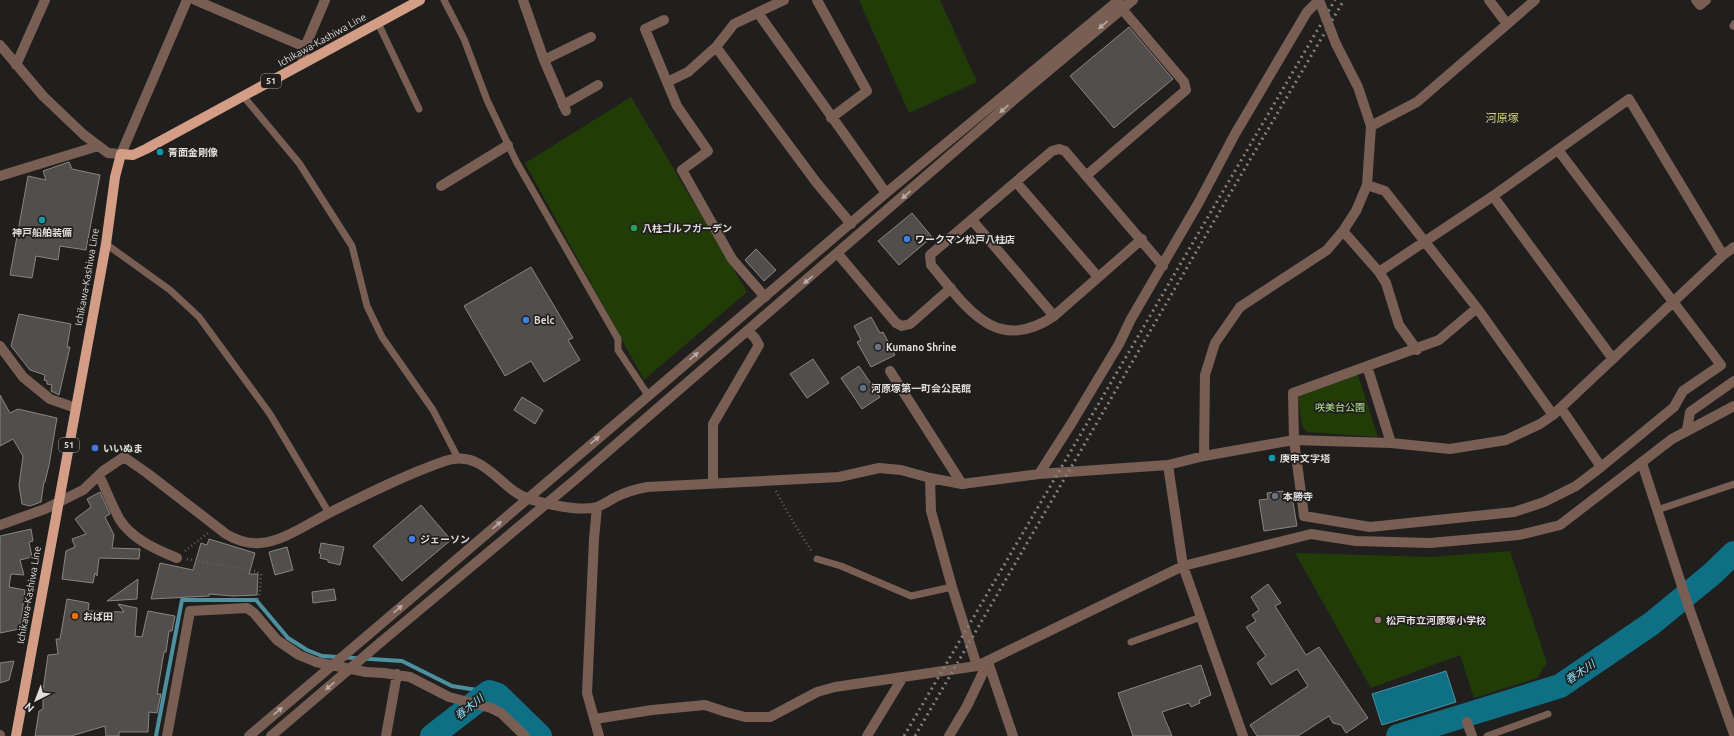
<svg xmlns="http://www.w3.org/2000/svg" width="1734" height="736" font-family="Ubuntu,'Noto Sans JP',sans-serif">
  <style>
    .green { fill: #223c08 }
    .water { fill: #0e6f85; stroke: #4d909f }
    .lines { fill: none; stroke-linecap: round; stroke-linejoin: round }
    .stream { stroke: #4d909f; stroke-width: 4 }
    .river { stroke: #0e6f85; stroke-width: 24 }
    .building { fill: #514e4d; stroke: #888583 }
    .path { stroke: #62605e; stroke-width: 2.5; stroke-dasharray: 1 3; stroke-linecap: butt }
    .service { stroke: #795e53; stroke-width: 7 }
    .pedestrian { stroke: #795e53; stroke-width: 10 }
    .minor { stroke: #795e53; stroke-width: 10 }
    .tertiary { stroke: #795e53; stroke-width: 10 }
    .primary { stroke: #d49d85; stroke-width: 10 }
    .rail { stroke: #82817f; stroke-width: 3; stroke-dasharray: 2 4; stroke-linecap: butt }
    .minor-bridge { stroke: #795e53; stroke-width: 10 }
    .tertiary-bridge { stroke: #795e53; stroke-width: 10 }
    .oneway { fill: #b6aba6 }
    .culture-dot { fill: #0f9aa8; stroke: #211f1d; stroke-width: 1.5 }
    .leisure-dot { fill: #2e9e5b; stroke: #211f1d; stroke-width: 1.5 }
    .shop-dot { fill: #3f7fe0; stroke: #211f1d; stroke-width: 1.5 }
    .worship-dot { fill: #6b7280; stroke: #211f1d; stroke-width: 1.5 }
    .service-dot { fill: #5c6f8a; stroke: #211f1d; stroke-width: 1.5 }
    .food-dot { fill: #e8710a; stroke: #211f1d; stroke-width: 1.5 }
    .education-dot { fill: #8d6e63; stroke: #211f1d; stroke-width: 1.5 }
    .labels { text-anchor: middle; dominant-baseline: central; stroke-width: 3.5; stroke-linejoin: round; paint-order: stroke }
    .shield { fill: #211f1d; stroke: #a6a5a3; stroke-width: 1 }
    .shield-label { font-size: 9px; font-weight: bold; fill: #dfdedd }
    .street-label { font-size: 10px; fill: #dfdedd; stroke: #211f1d }
    .poi-label { font-size: 10px; font-weight: bold; fill: #dfdedd; stroke: #211f1d; text-anchor: start }
    .park-label { font-size: 10px; fill: #b6e594; stroke: #211f1d }
    .neighbourhood-label { font-size: 11px; fill: #d1ce80; stroke: #211f1d }
    .water-label { font-size: 11px; font-style: italic; fill: #86e0fb; stroke: #211f1d }
  </style>
  <rect width="100%" height="100%" fill="#211f1d"/>
  <path class="green" d="M859 0H940L977 82 909 113Z
    M631 97 747 292 644 380 525 163Z
    M1357 372 1378 437 1307 432 1302 426 1298 397 1302 394Z
    M1510 551 1547 663 1537 678 1474 698 1460 655 1371 688 1295 553 1431 557Z"/>
  <path class="water" d="M1446 671 1456 702 1382 725 1372 694Z"/>
  <g class="lines">
    <path class="stream" d="M156 736 182 600H256L288 638 307 650 322 656 402 661 452 686 489 692"/>
    <path class="river" d="M432 736 489 692 498 695 540 736
      M1398 736 1560 686 1651 624 1712 574 1734 553"/>
  </g>
  <path class="building" d="M1129 27 1173 79 1114 128 1070 76Z
    M69 162 72 169 100 175 86 250 60 246 58 260 36 256 32 278 10 275 28 176 46 180 43 171Z
    M912 213 932 237 899 265 878 241Z
    M756 249 776 270 764 281 745 260Z
    M531 267 573 338 568 340 580 360 544 382 531 361 505 376 464 306Z
    M19 314 71 324 67 347H70L59 395 51 391 52 385 47 384V381L44 380 45 375 30 370 11 346Z
    M871 317 880 333 883 332 895 355 871 367 857 342 861 340 854 326Z
    M813 359 829 383 807 398 790 374Z
    M859 366 880 397 862 409 841 378Z
    M0 395 10 413 18 409 57 418 49 465 45 482H44L41 502 30 506 22 504 19 485 23 456 13 439 0 446Z
    M522 397 543 410 535 424 514 410Z
    M1283 491 1284 497 1292 496 1297 526 1264 531 1259 500 1268 499 1267 493Z
    M100 492 110 514 105 517 114 535 112 548 140 549 139 559 99 558 97 576 95 573 93 583 62 579 66 551 75 547 72 539 86 534 75 519 91 507 87 499Z
    M421 505 451 540 402 581 373 546Z
    M31 529 33 541 29 542 32 557 20 560 24 575 11 574 9 587 25 590 20 629 0 633V536Z
    M209 539 255 553 249 574H258L257 595 233 596 209 594V596L151 599 160 563 193 570 201 543 207 545Z
    M321 543 344 547 340 565 328 562V560L320 558 321 554 319 553Z
    M287 547 293 570 275 575 269 552Z
    M138 579 137 599 107 601Z
    M1268 584 1281 603 1275 606 1306 655 1319 647 1368 718 1346 733 1341 725 1333 723 1329 716 1298 736H1257L1250 725 1308 686 1297 669 1271 685 1257 663 1266 656 1246 627 1256 621 1252 615 1259 610 1251 597Z
    M334 589 336 600 313 603 312 592Z
    M67 599 89 603 88 611 124 612 118 604 137 608 135 636 142 637 148 611 175 616 172 631H169L166 652H164L157 694H161L157 713 149 712 148 732H119V736H106L105 726 71 736H35L39 711 43 709V690L48 655 58 654 56 639H60Z
    M14 661 9 680 0 683V663Z
    M1201 665 1211 695 1199 700 1200 703 1191 707 1189 703 1162 712 1172 736H1133L1118 693Z"/>
  <g class="lines">
    <path class="path" d="M776 491 792 520 812 552
      M185 551 208 533
      M187 559 255 571 261 574 260 593 257 601"/>
    <path class="service" d="M444 0 464 39 487 100 517 163 618 339V350L648 395
      M378 23 419 109
      M1733 26 1734 24
      M244 97 299 163 352 246 367 306 382 337 433 410 458 458
      M106 244 170 290 199 317 270 414 329 513
      M1657 510 1734 484
      M817 559 841 566 911 596 952 587
      M1131 642 1201 617
      M1487 736 1548 714"/>
    <path class="pedestrian" d="M890 371 962 484"/>
    <path class="minor" d="M195 0 305 47
      M523 0 544 60 566 111
      M784 0 734 24 716 47 816 182 851 224
      M817 0 867 91 831 118
      M1489 0 1507 24
      M1696 0 1700 5 1706 0
      M758 13 886 193
      M664 20 645 29 677 106 708 151 682 170 732 259 765 297
      M0 45 43 96 84 135 108 153 121 154
      M544 60 591 37
      M302 64 305 47 325 0
      M16 65 45 0
      M667 82 688 72 716 47
      M563 105 598 85
      M1371 126 1417 102 1535 0
      M1087 175 1186 90 1184 82 1122 9
      M0 176 98 146
      M1016 182 1098 277
      M1367 185 1385 191 1477 308
      M441 186 508 145
      M1493 196 1613 359
      M972 220 1054 316
      M1343 231 1379 272 1386 283 1399 325 1417 350
      M1142 239 1054 316C995 356 966 306 931 265L930 255 1052 151 1059 149 1065 151 1163 266
      M838 254 896 323 902 326 910 324 951 288
      M1379 272 1493 196 1629 99 1723 255
      M0 346 23 377 50 399 76 408
      M1367 366 1391 443
      M1561 408 1601 467
      M1553 415 1477 308 1439 340 1293 393 1294 440 1304 516 1370 527 1514 512 1544 502 1576 486 1601 467 1674 407 1683 391 1721 365 1558 150
      M1687 430 1690 412 1734 381
      M1204 456 1205 375 1215 343 1240 307 1327 250 1343 231 1356 211 1367 185 1371 126 1358 87 1336 44
      M1642 463 1688 605 1734 734
      M1168 465 1183 566 1243 736
      M1039 474 1071 424 1119 344 1131 319 1199 202 1235 134 1307 12 1319 0
      M99 475C106 490 112 506 120 520 132 539 157 550 177 558
      M930 478 931 511 952 587 977 666
      M713 483V424L759 345 755 338 748 331
      M597 507 594 539 587 693 599 736
      M0 525 45 509 83 490 103 471 124 457 147 473 226 534C236 540 247 544 260 543 282 542 309 523 329 513 365 495 407 474 445 461 484 448 500 490 529 499 546 504 580 512 597 507 603 505 610 500 616 497 626 492 636 489 647 487L839 477 879 468 901 470 930 478 962 484 1039 474 1168 465 1204 456 1294 440 1391 443 1450 449 1506 440 1540 424 1553 415 1723 255 1734 247
      M988 662 1013 736
      M595 719 652 710 705 705 726 712 745 717H770L817 692 835 687 977 666 1183 566 1311 534 1356 541 1430 543 1519 535 1560 525 1672 439 1734 406
      M1467 722 1472 736
      M0 735V736
      M167 736 190 611 247 608 254 613 277 640 299 655 316 662 366 672 384 673 410 677 449 697 491 708 501 713 525 736
      M386 736 397 674
      M867 736 903 677
      M949 736 967 706 988 662"/>
    <path class="tertiary" d="M121 154 187 0
      M368 635 886 193 1119 0
      M381 642 576 479 1016 98 1133 0"/>
    <path class="primary" d="M16 736 106 244 115 177 121 154 133 155 146 149 420 0"/>
    <path class="rail" d="M904 736 1335 0
      M915 736 1224 204 1344 0"/>
    <path class="minor-bridge" d="M1319 0 1336 44"/>
    <path class="tertiary-bridge" d="M249 736 368 635
      M271 736 381 642"/>
  </g>
  <defs><path id="oneway-solid" d="M-6-.8H1V-3.2L6.5 0L1 3.2V.8H-6Z"/></defs>
  <g class="oneway">
    <use href="#oneway-solid" transform="translate(1103 25) rotate(140)"/>
    <use href="#oneway-solid" transform="translate(1004 109) rotate(138)"/>
    <use href="#oneway-solid" transform="translate(906 195) rotate(139)"/>
    <use href="#oneway-solid" transform="translate(808 280) rotate(140)"/>
    <use href="#oneway-solid" transform="translate(694 356) rotate(-40)"/>
    <use href="#oneway-solid" transform="translate(595 440) rotate(-40)"/>
    <use href="#oneway-solid" transform="translate(497 525) rotate(-41)"/>
    <use href="#oneway-solid" transform="translate(398 609) rotate(-41)"/>
    <use href="#oneway-solid" transform="translate(330 686) rotate(140)"/>
    <use href="#oneway-solid" transform="translate(278 711) rotate(-40)"/>
  </g>
  <g class="culture-dot">
    <circle cx="160" cy="152" r="4"/>
    <circle cx="42" cy="220" r="4"/>
    <circle cx="1272" cy="458" r="4"/>
  </g>
  <circle class="leisure-dot" cx="634" cy="228" r="4"/>
  <g class="shop-dot">
    <circle cx="907" cy="239" r="4"/>
    <circle cx="526" cy="320" r="4"/>
    <circle cx="95" cy="448" r="4"/>
    <circle cx="412" cy="539" r="4"/>
  </g>
  <g class="worship-dot">
    <circle cx="878" cy="347" r="4"/>
    <circle cx="1275" cy="496" r="4"/>
  </g>
  <circle class="service-dot" cx="863" cy="388" r="4"/>
  <circle class="food-dot" cx="75" cy="616" r="4"/>
  <circle class="education-dot" cx="1378" cy="620" r="4"/>
  <g class="labels">
    <g class="shield">
      <rect x="261" y="74" width="20" height="14" rx="3"/>
      <rect x="59" y="438" width="20" height="14" rx="3"/>
    </g>
    <g class="shield-label">
      <text x="271" y="81">51</text>
      <text x="69" y="445">51</text>
    </g>
    <g class="street-label">
      <text transform="translate(322 40) rotate(-29)">Ichikawa-Kashiwa Line</text>
      <text transform="translate(87 277) rotate(-80)">Ichikawa-Kashiwa Line</text>
      <text transform="translate(29 595) rotate(-80)">Ichikawa-Kashiwa Line</text>
    </g>
    <g class="poi-label">
      <text x="168" y="152">青面金剛像</text>
      <text x="642" y="228">八柱ゴルフガーデン</text>
      <text x="42" y="232" text-anchor="middle">神戸船舶装備</text>
      <text x="915" y="239">ワークマン松戸八柱店</text>
      <text x="534" y="320">Belc</text>
      <text x="886" y="347">Kumano Shrine</text>
      <text x="871" y="388">河原塚第一町会公民館</text>
      <text x="103" y="448">いいぬま</text>
      <text x="1280" y="458">庚申文字塔</text>
      <text x="1283" y="496">本勝寺</text>
      <text x="420" y="539">ジェーソン</text>
      <text x="83" y="616">おば田</text>
      <text x="1386" y="620">松戸市立河原塚小学校</text>
    </g>
    <g class="park-label">
      <text x="1340" y="407">咲美台公園</text>
    </g>
    <g class="neighbourhood-label">
      <text x="1502" y="118">河原塚</text>
    </g>
    <g class="water-label">
      <text transform="translate(1580 672) rotate(-34)">春木川</text>
      <text transform="translate(469 707) rotate(-38)">春木川</text>
    </g>
  </g>
  <g transform="translate(36 700) rotate(222)" stroke="#211f1d" stroke-width="3" paint-order="stroke">
  <path d="M0-3L7 15L0 10L-7 15Z" fill="#dfdedd"/>
  <text y="-6" font-size="11" font-weight="bold" text-anchor="middle" fill="#dfdedd">N</text>
  </g>
</svg>
